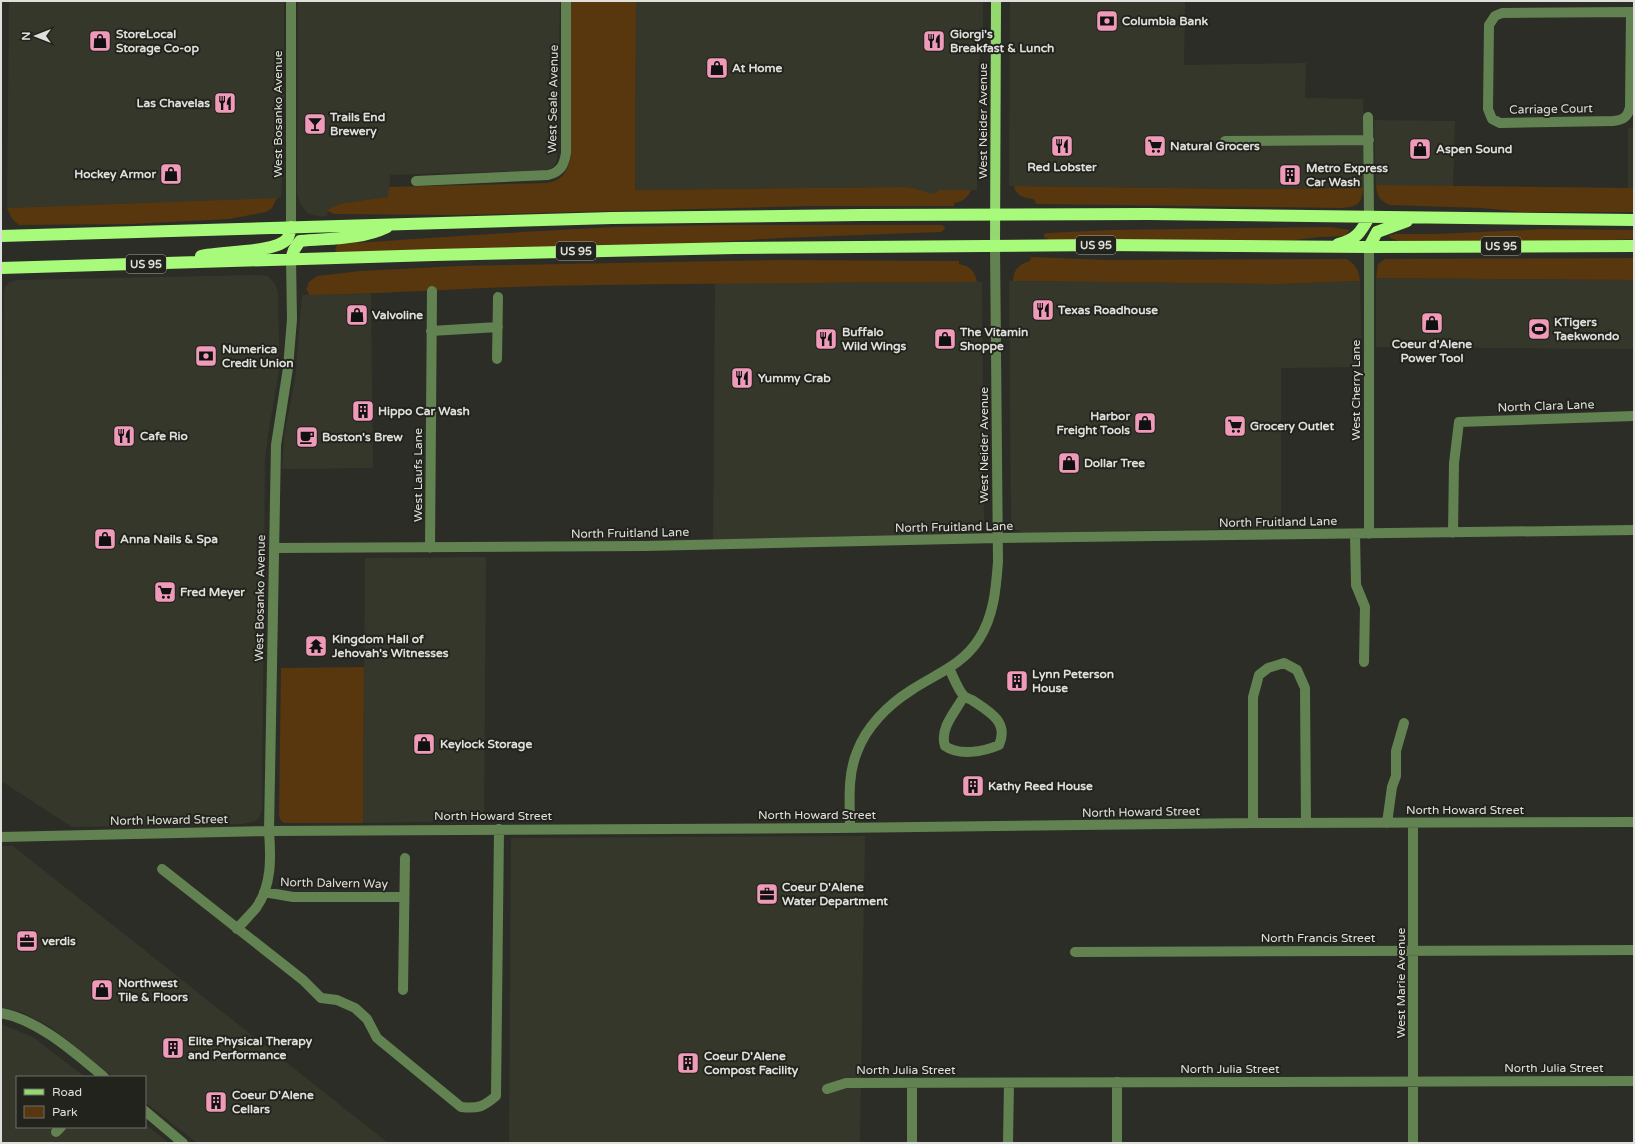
<svg xmlns="http://www.w3.org/2000/svg" width="1635" height="1144" font-family="'Varela Round',sans-serif">
  <style>
    .built { fill: #35372b }
    .green { fill: #58360e }
    .lines { fill: none; stroke-linecap: round; stroke-linejoin: round }
    .minor { stroke: #628351; stroke-width: 10 }
    .major { stroke: #94d96f; stroke-width: 10 }
    .highway { stroke: #a8fb7a; stroke-width: 12 }
    .labels { text-anchor: middle; dominant-baseline: central; stroke-width: 4; stroke-linejoin: round; paint-order: stroke }
    .shield { fill: #23231d; stroke: #a7a7a2; stroke-width: 1 }
    .shield-label { font-size: 11px; font-weight: bold; fill: #dfe0db }
    .poi-label { font-size: 12px; font-weight: bold; fill: #dfe0db; stroke: #23231d; text-anchor: start }
    .street-label { font-size: 12px; fill: #dfe0db; stroke: #23231d }
  </style>
  <rect width="100%" height="100%" fill="#2c2d26"/>
  <path class="built" d="M9 1H284V140L281 198 7 208Z
    M298 1H560L557 150V160L554 166 547 170 390 175 389 197 343 203 327 210 328 215 322 217 307 213 301 205 297 193Z
    M636 1H983V31L978 69 977 190H939L934 194 913 188 905 187 635 190Z
    M1010 1H1185L1184 65 1306 63 1305 98 1363 99 1364 122 1363 187 1343 188 1242 189 1009 186Z
    M1374 120 1455 121 1453 187 1376 185Z
    M1628 128H1634V188H1628Z
    M255 275 268 276 275 284 278 292 279 336V371L268 435 265 459 262 809 260 816 256 821 242 824 72 827 1 781V533L4 292 5 287 8 283 16 280Z
    M1376 278 1634 280V349L1376 347Z
    M1009 281 1279 284 1360 281 1362 367 1281 368V528L1023 533 1013 528 1011 519Z
    M982 282 984 520V525L981 530 976 533 713 540 715 283Z
    M371 294 373 468 282 469 284 436 295 380 302 295Z
    M486 557 484 821 363 823 365 558Z
    M865 836 860 1143H509L511 838Z
    M1 846H13L388 1143H197L145 1102V1077H113L49 1026 21 1012 1 1007Z
    M1 1024 33 1037 85 1077H17V1127H145V1124L169 1143H1Z"/>
  <path class="green" d="M571 1H636L635 190 905 187 913 188 934 194 939 190H971C968 198 962 202 954 203V206H809L457 215 334 214 326 210 343 203 388 197 389 187 547 183C564 180 568 170 571 154Z
    M1376 185 1634 188V212H1523L1481 208 1390 205C1379 201 1377 195 1376 185Z
    M1014 186 1242 189 1343 188 1363 187C1362 203 1359 206 1343 208L1036 204 1034 199C1024 198 1016 196 1014 186Z
    M277 198 272 208 266 212 229 219 131 224 19 225 12 219 7 208Z
    M724 225H942L945 227 944 230 941 232 781 238 656 246 337 253 335 249 338 244 522 232 614 227Z
    M1331 227 1350 230 1345 236 1320 237 1286 241H1051L1044 237V234L1047 233 1110 230Z
    M1546 229 1634 230V239L1590 241H1399L1390 238 1389 235 1396 234H1435Z
    M1031 257 1106 260 1347 259C1356 265 1359 270 1360 281L1279 284 1013 281C1013 270 1020 263 1030 261Z
    M1634 258V280L1376 278 1378 264 1385 259Z
    M782 260 959 261V264C970 266 975 271 977 282 833 283 688 283 544 286 465 288 387 294 309 295L308 291 306 290 309 282 317 276 360 271 458 266Z
    M364 667 363 823H284L281 821 279 816 281 668Z"/>
  <g class="lines">
    <path class="minor" d="M1631 12 1630 107C1628 117 1623 120 1613 121L1500 123 1492 119 1488 109 1489 25 1495 16 1502 13 1631 12H1634
      M1368 117 1369 217
      M1225 141 1369 140
      M416 181 548 175C561 172 564 165 566 153V1
      M291 227V1
      M1369 247V534
      M431 331 498 327
      M497 359 498 297
      M1453 533 1454 463 1459 422 1634 416
      M1355 534 1356 585 1365 607 1364 662
      M274 548 645 546 998 538 1634 530
      M430 548 432 291
      M949 668C953 676 958 690 964 696 966 698 970 699 972 700 990 712 1009 722 999 745 983 752 959 756 945 746 939 728 956 711 964 696
      M1253 823V697L1259 675 1268 668 1284 663 1297 670 1305 688 1306 823
      M1387 823 1392 787 1396 776V751L1404 723
      M850 828C850 803 847 776 857 752 866 727 888 705 910 691 935 674 962 666 979 639 994 616 996 588 998 562L995 246
      M1 837 269 831 837 828 1253 823 1634 822
      M162 869 303 980 321 998 337 1000 355 1008 367 1019 377 1038 461 1107C478 1109 483 1107 496 1096L499 829
      M264 892 293 897H404
      M237 929C243 922 250 915 256 908 272 886 271 857 269 831L276 445 288 368 292 319 291 259
      M1075 952 1634 950
      M403 990 405 858
      M1 1013C39 1020 75 1053 104 1077
      M1117 1082V1143
      M912 1083V1143
      M827 1089 846 1083 1634 1081
      M145 1111 183 1143
      M56 1132 61 1127
      M1008 1143 1009 1083
      M1413 1143V823"/>
    <path class="major" d="M995 246 996 1"/>
    <path class="highway" d="M1 236 612 218 861 215 1149 214 1634 220
      M1338 244C1356 240 1361 232 1369 217
      M1369 247 1377 232 1407 221
      M201 256C220 251 276 253 287 239 289 236 290 231 291 227
      M291 259 294 250 300 241C329 238 360 240 387 227
      M1 268 434 255 735 248 1104 245 1369 247 1634 246"/>
  </g>
  <defs>
    <g id="bank-square" transform="scale(1.15)"><rect x="-9" y="-9" width="18" height="18" rx="4" fill="#ef9ab9" stroke="#23231d"/><path d="M-6-4H6V4H-6ZM0-2.3a2.3 2.3 0 1 0 0 4.6a2.3 2.3 0 1 0 0-4.6Z" fill="#111"/></g>
    <g id="shop-square" transform="scale(1.15)"><rect x="-9" y="-9" width="18" height="18" rx="4" fill="#ef9ab9" stroke="#23231d"/><path d="M-5-2.5h2.3a2.7 3.5 0 0 1 5.4 0H5L5.5 6h-11ZM-1.5-2.5h3a1.5 2.3 0 0 0-3 0Z" fill="#111"/></g>
    <g id="restaurant-square" transform="scale(1.15)"><rect x="-9" y="-9" width="18" height="18" rx="4" fill="#ef9ab9" stroke="#23231d"/><path d="M-5-6h1v4h1v-4h1v4h1v-4h1v5L-1.5 .5V6h-2V.5L-5-1ZM5-6V6H3V1.5H1.5Q1.5-4 5-6Z" fill="#111"/></g>
    <g id="bar-square" transform="scale(1.15)"><rect x="-9" y="-9" width="18" height="18" rx="4" fill="#ef9ab9" stroke="#23231d"/><path d="M-6-5H6L.8 .8V4.5H3.5V6h-7V4.5H-.8V.8Z" fill="#111"/></g>
    <g id="supermarket-square" transform="scale(1.15)"><rect x="-9" y="-9" width="18" height="18" rx="4" fill="#ef9ab9" stroke="#23231d"/><path d="M-6-5.5h2.5l.6 2H6L4.5 2H-2.5L-4.4-4H-6ZM-1.5 3.2a1.3 1.3 0 1 0 .1 0ZM3 3.2a1.3 1.3 0 1 0 .1 0Z" fill="#111"/></g>
    <g id="building-square" transform="scale(1.15)"><rect x="-9" y="-9" width="18" height="18" rx="4" fill="#ef9ab9" stroke="#23231d"/><path d="M-4-6H4V6H1V3H-1V6H-4ZM-2.5-4.3h1.7v1.8h-1.7ZM.8-4.3h1.7v1.8H.8ZM-2.5-1h1.7V.8h-1.7ZM.8-1h1.7V.8H.8Z" fill="#111"/></g>
    <g id="stadium-square" transform="scale(1.15)"><rect x="-9" y="-9" width="18" height="18" rx="4" fill="#ef9ab9" stroke="#23231d"/><path d="M0-5a6.5 5 0 1 0 0 10a6.5 5 0 1 0 0-10ZM-3.5-1.8h7v3.6h-7Z" fill="#111"/></g>
    <g id="cafe-square" transform="scale(1.15)"><rect x="-9" y="-9" width="18" height="18" rx="4" fill="#ef9ab9" stroke="#23231d"/><path d="M-5.5-4.5H6V0H3Q3 3.5 0 3.5H-2.5Q-5.5 3.5-5.5 0ZM3-3.2v2h1.7v-2ZM-6 4.5H4V6H-6Z" fill="#111"/></g>
    <g id="temple-square" transform="scale(1.15)"><rect x="-9" y="-9" width="18" height="18" rx="4" fill="#ef9ab9" stroke="#23231d"/><path d="M0-6L5-2H3V0L6.5 2.5H4V6H1.5V3h-3V6H-4V2.5H-6.5L-3 0V-2H-5Z" fill="#111"/></g>
    <g id="office-square" transform="scale(1.15)"><rect x="-9" y="-9" width="18" height="18" rx="4" fill="#ef9ab9" stroke="#23231d"/><path d="M-6-3h4V-5.5h4V-3h4V5H-6ZM-1-4.5V-3h2v-1.5ZM-6 0V1H6V0Z" fill="#111"/></g>
  </defs>
  <g fill-rule="evenodd">
    <use href="#bank-square" x="1107" y="21"/>
    <use href="#shop-square" x="100" y="41"/>
    <use href="#restaurant-square" x="934" y="41"/>
    <use href="#shop-square" x="717" y="68"/>
    <use href="#restaurant-square" x="225" y="103"/>
    <use href="#bar-square" x="315" y="124"/>
    <use href="#restaurant-square" x="1062" y="146"/>
    <use href="#supermarket-square" x="1155" y="146"/>
    <use href="#shop-square" x="1420" y="149"/>
    <use href="#shop-square" x="171" y="174"/>
    <use href="#building-square" x="1290" y="175"/>
    <use href="#restaurant-square" x="1043" y="310"/>
    <use href="#shop-square" x="357" y="315"/>
    <use href="#shop-square" x="1432" y="323"/>
    <use href="#stadium-square" x="1539" y="329"/>
    <use href="#restaurant-square" x="826" y="339"/>
    <use href="#shop-square" x="945" y="339"/>
    <use href="#bank-square" x="206" y="356"/>
    <use href="#restaurant-square" x="742" y="378"/>
    <use href="#building-square" x="363" y="411"/>
    <use href="#shop-square" x="1145" y="423"/>
    <use href="#supermarket-square" x="1235" y="426"/>
    <use href="#restaurant-square" x="124" y="436"/>
    <use href="#cafe-square" x="307" y="437"/>
    <use href="#shop-square" x="1069" y="463"/>
    <use href="#shop-square" x="105" y="539"/>
    <use href="#supermarket-square" x="165" y="592"/>
    <use href="#temple-square" x="316" y="646"/>
    <use href="#building-square" x="1017" y="681"/>
    <use href="#shop-square" x="424" y="744"/>
    <use href="#building-square" x="973" y="786"/>
    <use href="#office-square" x="767" y="894"/>
    <use href="#office-square" x="27" y="941"/>
    <use href="#shop-square" x="102" y="990"/>
    <use href="#building-square" x="173" y="1048"/>
    <use href="#building-square" x="688" y="1063"/>
    <use href="#building-square" x="216" y="1102"/>
  </g>
  <g class="labels">
    <g class="shield">
      <rect x="1076" y="236" width="40" height="18" rx="3"/>
      <rect x="1481" y="237" width="40" height="18" rx="3"/>
      <rect x="556" y="242" width="40" height="18" rx="3"/>
      <rect x="126" y="255" width="40" height="18" rx="3"/>
    </g>
    <g class="shield-label">
      <text x="1096" y="245">US 95</text>
      <text x="1501" y="246">US 95</text>
      <text x="576" y="251">US 95</text>
      <text x="146" y="264">US 95</text>
    </g>
    <g class="poi-label">
      <text x="1122" y="21">Columbia Bank</text>
      <text x="116" y="34">StoreLocal<tspan x="116" dy="14">Storage Co-op</tspan></text>
      <text x="950" y="34">Giorgi's<tspan x="950" dy="14">Breakfast &amp; Lunch</tspan></text>
      <text x="732" y="68">At Home</text>
      <text x="210" y="103" text-anchor="end">Las Chavelas</text>
      <text x="330" y="117">Trails End<tspan x="330" dy="14">Brewery</tspan></text>
      <text x="1170" y="146">Natural Grocers</text>
      <text x="1436" y="149">Aspen Sound</text>
      <text x="1062" y="167" text-anchor="middle">Red Lobster</text>
      <text x="1306" y="168">Metro Express<tspan x="1306" dy="14">Car Wash</tspan></text>
      <text x="156" y="174" text-anchor="end">Hockey Armor</text>
      <text x="1058" y="310">Texas Roadhouse</text>
      <text x="372" y="315">Valvoline</text>
      <text x="1554" y="322">KTigers<tspan x="1554" dy="14">Taekwondo</tspan></text>
      <text x="842" y="332">Buffalo<tspan x="842" dy="14">Wild Wings</tspan></text>
      <text x="960" y="332">The Vitamin<tspan x="960" dy="14">Shoppe</tspan></text>
      <text x="1432" y="344" text-anchor="middle">Coeur d'Alene<tspan x="1432" dy="14">Power Tool</tspan></text>
      <text x="222" y="349">Numerica<tspan x="222" dy="14">Credit Union</tspan></text>
      <text x="758" y="378">Yummy Crab</text>
      <text x="378" y="411">Hippo Car Wash</text>
      <text x="1130" y="416" text-anchor="end">Harbor<tspan x="1130" dy="14">Freight Tools</tspan></text>
      <text x="1250" y="426">Grocery Outlet</text>
      <text x="140" y="436">Cafe Rio</text>
      <text x="322" y="437">Boston's Brew</text>
      <text x="1084" y="463">Dollar Tree</text>
      <text x="120" y="539">Anna Nails &amp; Spa</text>
      <text x="180" y="592">Fred Meyer</text>
      <text x="332" y="639">Kingdom Hall of<tspan x="332" dy="14">Jehovah's Witnesses</tspan></text>
      <text x="1032" y="674">Lynn Peterson<tspan x="1032" dy="14">House</tspan></text>
      <text x="440" y="744">Keylock Storage</text>
      <text x="988" y="786">Kathy Reed House</text>
      <text x="782" y="887">Coeur D'Alene<tspan x="782" dy="14">Water Department</tspan></text>
      <text x="42" y="941">verdis</text>
      <text x="118" y="983">Northwest<tspan x="118" dy="14">Tile &amp; Floors</tspan></text>
      <text x="188" y="1041">Elite Physical Therapy<tspan x="188" dy="14">and Performance</tspan></text>
      <text x="704" y="1056">Coeur D'Alene<tspan x="704" dy="14">Compost Facility</tspan></text>
      <text x="232" y="1095">Coeur D'Alene<tspan x="232" dy="14">Cellars</tspan></text>
    </g>
    <g class="street-label">
      <text transform="translate(553 99) rotate(-89)">West Seale Avenue</text>
      <text transform="translate(1551 109) rotate(-1)">Carriage Court</text>
      <text transform="translate(278 114) rotate(-90)">West Bosanko Avenue</text>
      <text transform="translate(983 121) rotate(-90)">West Neider Avenue</text>
      <text transform="translate(1356 390) rotate(-90)">West Cherry Lane</text>
      <text transform="translate(1546 406) rotate(-2)">North Clara Lane</text>
      <text transform="translate(984 445) rotate(-90)">West Neider Avenue</text>
      <text transform="translate(418 475) rotate(-90)">West Laufs Lane</text>
      <text transform="translate(1278 522) rotate(-1)">North Fruitland Lane</text>
      <text transform="translate(954 527) rotate(-1)">North Fruitland Lane</text>
      <text transform="translate(630 533) rotate(-1)">North Fruitland Lane</text>
      <text transform="translate(260 598) rotate(-89)">West Bosanko Avenue</text>
      <text x="1465" y="810">North Howard Street</text>
      <text transform="translate(1141 812) rotate(-1)">North Howard Street</text>
      <text x="817" y="815">North Howard Street</text>
      <text x="493" y="816">North Howard Street</text>
      <text transform="translate(169 820) rotate(-1)">North Howard Street</text>
      <text transform="translate(334 883) rotate(1)">North Dalvern Way</text>
      <text x="1318" y="938">North Francis Street</text>
      <text transform="translate(1401 983) rotate(-90)">West Marie Avenue</text>
      <text x="1554" y="1068">North Julia Street</text>
      <text x="1230" y="1069">North Julia Street</text>
      <text x="906" y="1070">North Julia Street</text>
    </g>
  </g>
  <rect width="1635" height="1144" fill="none" stroke="#dfe0db" stroke-width="4"/>
  <rect x="16" y="1076" width="130" height="52" fill="#23231d" stroke="#6e6f69"/>
  <rect x="24" y="1089" width="20" height="6" fill="#94d96f" stroke="#6e6f69"/>
  <text x="52" y="1096" font-size="12" fill="#dfe0db">Road</text>
  <rect x="24" y="1106" width="20" height="12" fill="#58360e" stroke="#6e6f69"/>
  <text x="52" y="1116" font-size="12" fill="#dfe0db">Park</text>
  <g transform="translate(36 36) rotate(270)" stroke="#23231d" stroke-width="3" paint-order="stroke">
  <path d="M0-3L7 15L0 10L-7 15Z" fill="#dfe0db"/>
  <text y="-6" font-size="11" font-weight="bold" text-anchor="middle" fill="#dfe0db">N</text>
  </g>
</svg>
